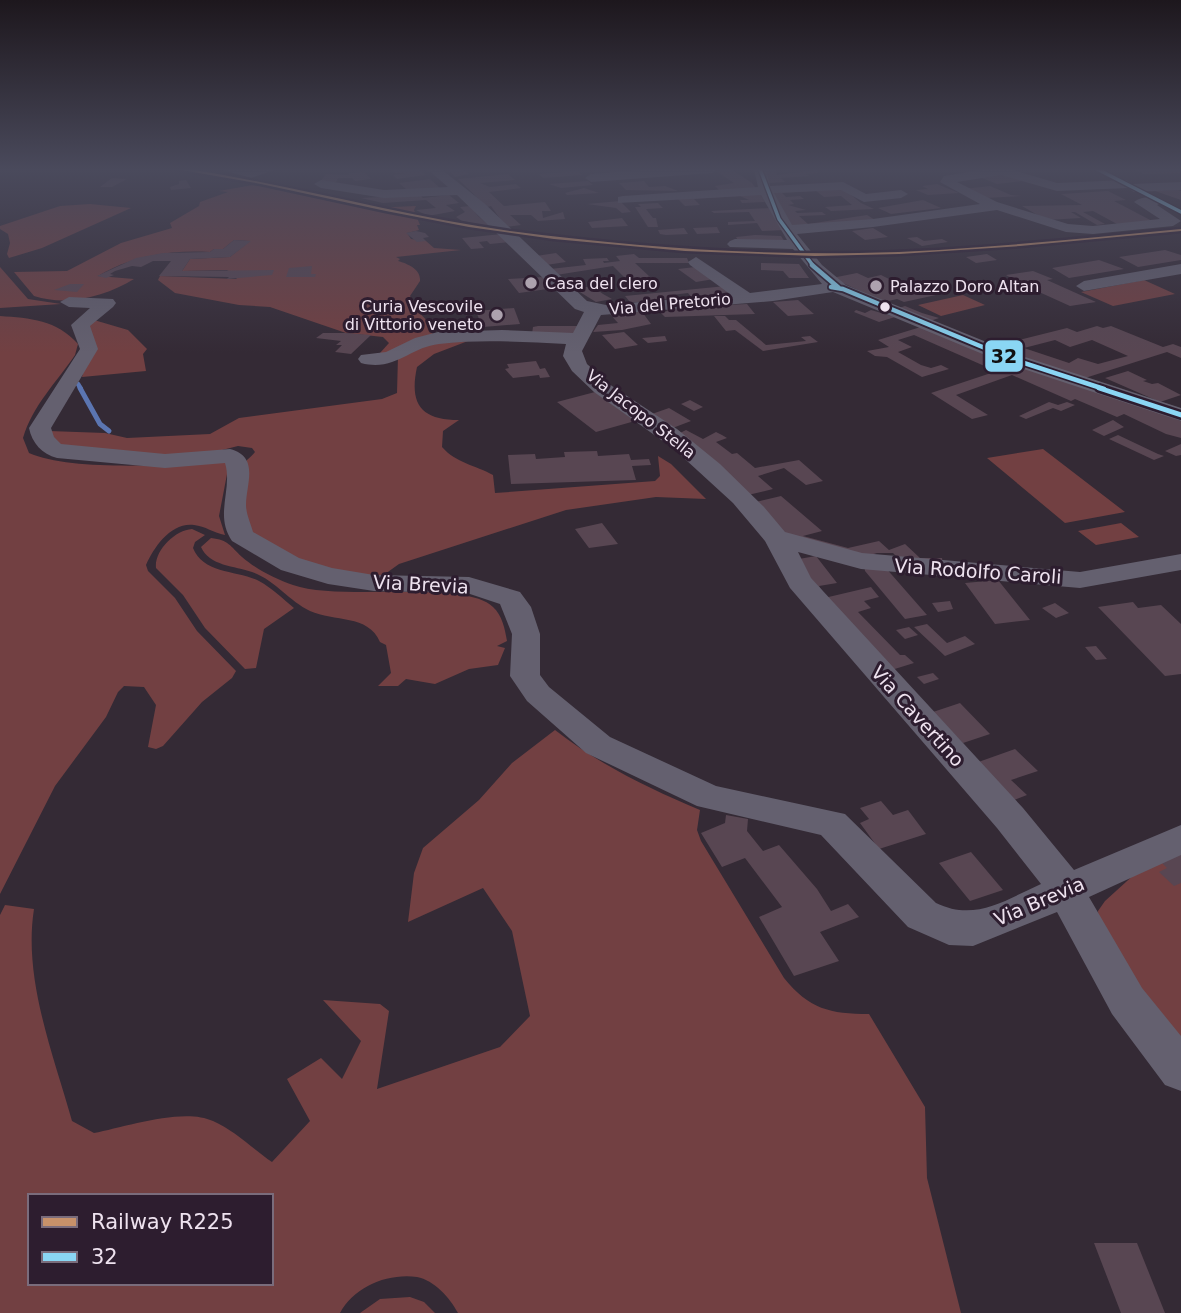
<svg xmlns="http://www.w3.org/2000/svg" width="1181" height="1313" font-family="'DejaVu Sans',sans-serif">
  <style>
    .green { fill: #724042; fill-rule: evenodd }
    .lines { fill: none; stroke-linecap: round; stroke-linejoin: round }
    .stream-far1 { stroke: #5b75b1; stroke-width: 4.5 }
    .stream { stroke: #5b75b1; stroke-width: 5 }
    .building { fill: #584652; fill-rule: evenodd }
    .minor { fill: #64606f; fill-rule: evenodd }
    .bus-1-far2-casing { stroke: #2d1d2f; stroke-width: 6 }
    .bus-1-far1-casing { stroke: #2d1d2f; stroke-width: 8 }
    .bus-1-casing { stroke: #2d1d2f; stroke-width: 10 }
    .bus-1-far2 { stroke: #8ad6f4; stroke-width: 3.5 }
    .bus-1-far1 { stroke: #8ad6f4; stroke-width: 4.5 }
    .bus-1 { stroke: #8ad6f4; stroke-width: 5 }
    .rail-1-casing { stroke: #2d1d2f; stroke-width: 5 }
    .rail-1 { fill: #c7916a; fill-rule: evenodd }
    .poi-dot { fill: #ada2ae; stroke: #2d1d2f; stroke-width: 2.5 }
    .bus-dot { fill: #eee2ef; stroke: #2d1d2f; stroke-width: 2.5 }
    .labels { text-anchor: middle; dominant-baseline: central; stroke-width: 6; stroke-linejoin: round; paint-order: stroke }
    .far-poi-label { font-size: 16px; fill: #eee2ef; stroke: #2d1d2f; text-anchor: start }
    .far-street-label { font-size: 16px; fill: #eee2ef; stroke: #2d1d2f }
    .street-label { font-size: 19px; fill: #eee2ef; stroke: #2d1d2f }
    .line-badge { stroke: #2d1d2f; stroke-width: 2.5 }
    .pale-badge-label { font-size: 19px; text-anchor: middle; font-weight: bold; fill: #111 }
  </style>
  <rect width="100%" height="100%" fill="#342a35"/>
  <path class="green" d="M253 185 302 192 370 208 416 206 414 210 420 225H417L419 230 407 233 411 239 426 241 434 248 461 250 396 257 400 259 398 261C408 264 421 269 420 281L410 296C415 302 413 306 418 311 426 320 431 323 433 336L398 353H380L389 343 383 337 346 333 270 307 239 305 175 293 158 280 160 276 236 279 238 277 227 270 182 271 190 259 230 257 250 241 234 240 223 249H214L210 252C171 250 133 255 98 276L134 279C106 296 68 307 34 296L14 272 67 271 121 243 172 228 170 223 199 206 200 202 228 192 219 191Z
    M90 204 131 208 42 248 9 258 7 254 10 243 8 234 0 229V226L60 206Z
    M0 267 28 299 61 304 0 308Z
    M1144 280 1175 294 1113 306 1081 292Z
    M963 295 985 305 941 316 918 305Z
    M0 316C30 318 57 320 78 344L75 355C56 383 33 405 23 438L29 453C72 472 179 465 227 461L228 469 219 516 225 535C214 533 205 526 194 525 171 522 154 547 146 565L148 571 175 598 197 631 236 671 232 678 202 702 163 746 156 749 148 747 156 705 144 687 124 686 118 692 106 717 55 786 0 894Z
    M94 320 128 330 147 349 143 354 146 371 82 377 90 346 84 327Z
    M468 341 434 354 417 367C409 404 421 420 459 420L443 431 442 447C456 463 475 465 493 475L495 493 655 481 660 476 658 456 671 464 706 499 656 497 566 510 399 564 378 579 314 568 252 533C244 520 237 472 247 460 250 457 253 455 255 452L252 448 238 446 194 457 57 447 49 431 105 433 127 438 210 434 239 418 382 399 397 393 398 356 426 344Z
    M1043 449 1125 512 1065 523 987 458Z
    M1121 523 1139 537 1096 545 1078 531Z
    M192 529 205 535 195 542 193 548C203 574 237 570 259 581 272 588 283 599 294 608L264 629 256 668 245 669 205 628 183 595 156 568C154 551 175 530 192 529Z
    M211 538C229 540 230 546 242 557 256 569 275 579 293 585 341 602 463 579 493 607 502 615 505 629 507 641L497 646 505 648 498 665 469 669 435 684 406 679 398 686H378L391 673 386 645 380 642C368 614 334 622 310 611 289 601 275 580 252 572 235 566 209 566 201 547Z
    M555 730C598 764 650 789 700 810L697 830 701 841 784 978C809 1009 830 1014 869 1014L925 1107 927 1178 961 1313H458C450 1298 434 1280 417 1277 387 1273 354 1287 340 1313H0V915L5 905 34 909C23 979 53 1053 72 1121L94 1133C124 1127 184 1107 213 1121 234 1130 253 1149 272 1162L310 1121 287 1079 321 1058 342 1079 361 1041 323 1000 380 1004 389 1011 377 1089 500 1047 530 1016 512 931 483 888 408 922 414 873 423 848 479 800 512 763ZM30 1196H271V1283H30Z
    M1181 848V1044L1099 932 1098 911 1105 901 1148 862Z
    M410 1297 424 1302 435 1313H360L380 1299Z"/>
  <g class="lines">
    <path class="stream-far1" d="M78 384 81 389"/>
    <path class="stream" d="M80 388 100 424 109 431"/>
  </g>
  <path class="building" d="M390 169H418L426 175 397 179 393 175 406 173H395Z
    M447 169H462L469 174 455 177Z
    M731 169 752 183 758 191 719 190 715 186 734 183 716 171Z
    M764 169H776L777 175 818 170V173L805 174 810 176 781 178 785 182 769 183Z
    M1133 169 1181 170V173L1144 174Z
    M577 171 582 175 543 178 539 174Z
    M364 172 371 179 355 181 352 178H338L336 182H320L326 174 349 175V173Z
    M1003 173 1023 181 997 184 977 176Z
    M508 174 515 180 480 183 490 187 516 184 521 188 489 192 504 206 545 202 551 211H542L543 218 563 212 565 219 538 221 531 215H510L521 225 506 227 491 206 487 207 458 179Z
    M112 178 127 179 112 187H100Z
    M430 179 441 189H406L399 183Z
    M186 180 191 188 171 190 170 187 179 184V181Z
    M588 181 593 185 561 188 549 184Z
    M644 181 649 187 665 186 678 191 626 190 619 183Z
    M937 184 959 193 928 195 916 190 928 189 922 186Z
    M990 186 1011 195 1022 196 985 198 964 189Z
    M841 187 861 203 874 209 831 211 825 207 852 205 841 196 824 197 816 191 782 193 786 197 800 196 804 199 790 200 794 204 788 205 806 210 795 211 797 213 822 212 826 215 799 216 808 224 867 215 877 221 793 229 770 191Z
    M584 188 599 193 567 195 565 193Z
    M1178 190 1181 191V200L1155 191Z
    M1108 191 1126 200 1114 201 1154 222 1117 224 1093 211 1083 212 1105 224 1097 225 1075 212H1071L1081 218 1046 220 1022 206 1082 205 1061 194Z
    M759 192 765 202 742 203 740 200H749L740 196 694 199 700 205 685 206 676 197Z
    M420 195 423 198 449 195 459 203 446 205 455 211 428 216 416 210 436 208 426 200 383 203 361 198Z
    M923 200 941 208 891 214 878 208Z
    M620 201 631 212 622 213 616 208 587 204Z
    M658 203 663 208 646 209 653 218H656L658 227H648L635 207H641L638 204Z
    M470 206 478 216 491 227 462 221 456 217 465 212 460 207Z
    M770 208 785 230 762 231 757 223 728 225V222L755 221 749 212 714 213 711 211Z
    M622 218 628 226 592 228 588 222Z
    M717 227 720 233 697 234 693 228Z
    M684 228 688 234 666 235 660 234 658 230Z
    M873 228 888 237 865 240 852 231Z
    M416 231 425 233 429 237 423 238 426 241 417 242 406 233Z
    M502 234 510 242 490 244 487 241 479 242 484 248 471 249 462 238Z
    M755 235 781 236 785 242H739L736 237Z
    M917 237 924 241 942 239 948 242 922 246 907 238Z
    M234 240 251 241 230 257 190 259 182 271 274 270 272 275 227 279 229 277 159 276 171 261H153L141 267 132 266 115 271 110 274 114 275 106 278 97 276 136 258 163 253 210 252 214 249H223Z
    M1165 250 1181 255V260L1138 267 1119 257Z
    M556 253 566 262 546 265 536 256Z
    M634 254 639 258H687L689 263H635L650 277 627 280 613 266 556 275 550 269 586 265 583 259 607 258 609 261H603L604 263 620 261 616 256Z
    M987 254 997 260 976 263 966 257Z
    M1099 260 1124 269 1069 278 1052 268Z
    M761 263 799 264 809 278H789L783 271 761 270Z
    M312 266 311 274H316L315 277H286L289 268Z
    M695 267 714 279 696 282 678 269Z
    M1033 271 1053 279 1047 280 1096 302 1070 306 1028 287 1040 285 1024 286 1006 275Z
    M857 273 868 278 881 275 915 292 925 290 936 295 904 302 897 299 884 302 832 278Z
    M544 277 555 288 519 293 508 279Z
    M70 284H84L77 292 54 290Z
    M592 286 603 294 612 299 596 302 575 289Z
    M726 286 732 292 691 297 688 293 672 295 674 298 638 302H630L625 296Z
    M798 300 814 314 788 316 773 302Z
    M747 304 755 314 665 317 660 312 668 311 665 308Z
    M905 306 922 313 939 318 930 321 899 308Z
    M514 308 520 324 471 328 469 324 459 325 458 321 479 319 476 311Z
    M640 309 651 324 622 330 593 332 598 325 618 323 609 313Z
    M856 310 865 313 871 310 895 317 879 322 854 312Z
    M714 316H725L729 320H736L766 345 806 341 801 337 810 336 818 342 763 351 735 330 726 331Z
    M538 326H582L575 336 532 334 533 327Z
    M924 326 1181 421V438L1166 434 1124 414 1117 417 1075 399 1071 401 1012 375 956 395 988 415 972 419 931 393 1003 369 996 365 989 368 914 335 898 340 912 347 898 352 921 365 931 368 941 365 949 369 922 377 887 357 875 356 867 351 889 347 878 340Z
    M1097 326 1103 328 1111 326 1163 347 1173 344 1181 347V358L1167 352 1085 378 991 347 1067 328 1077 332ZM1055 340 1070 347 1092 340 1128 356 1098 364 1078 358 1069 363 1024 348Z
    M624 332 638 345 615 349 602 335Z
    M323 333H346L371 335 351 354 335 352 342 345H336L341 341 316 338Z
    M665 336 667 341 648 343 642 338Z
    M536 361 540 369 545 368 550 377 540 378 539 375 513 378 505 369 509 368 507 364Z
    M1128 371 1147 380 1143 381 1152 384 1158 383 1181 395 1160 402 1105 378Z
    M595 392 635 421 596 432 557 402Z
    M690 400 703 407 694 411 681 404Z
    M1049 402 1058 405 1067 402 1075 405 1061 411 1053 408 1026 419 1019 416Z
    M669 408 691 421 670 429 649 415Z
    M1113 420 1124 427 1104 436 1092 430Z
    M686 430 703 439 716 432 722 435 727 438 716 442 732 454 737 453 755 468 799 460 823 481 806 485 784 468 758 476 773 489 748 495 676 435Z
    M1118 435 1158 454 1164 456 1154 460 1109 439Z
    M1181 444V455L1176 456 1165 451Z
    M597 451 598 456 629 454 631 460 649 459 651 465 632 466 636 480 511 484 508 455 535 454 536 459 565 457 564 452Z
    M781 496 822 531 803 536 848 548 879 541 889 550 905 544 920 558H942L943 564 903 563 893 553H877L857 559 789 539 752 503Z
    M602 523 618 544 589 548 575 529Z
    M816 556 837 583 819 586 822 591 793 560Z
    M864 564 885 567 927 615 905 619 865 571Z
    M998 580 1030 620 995 624 965 583Z
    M871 587 879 597 864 601 871 608 858 612 900 655H905L914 663 885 672 820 599Z
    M950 601 953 609 938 612 932 603Z
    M1133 602 1138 608 1161 605 1181 624V674L1165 676 1098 607Z
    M1055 603 1069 613 1056 618 1042 608Z
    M927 624 947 643 965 636 975 644 945 656 914 627Z
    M909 627 918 635 905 639 896 630Z
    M1096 646 1107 659 1096 660 1085 647Z
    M933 673 939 679 924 684 917 677Z
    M960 703 990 734 963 743 933 712Z
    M1015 749 1038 771 1011 780 1027 795 1006 803 970 765Z
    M881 801 893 815 908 810 926 834 879 849 860 823 869 819 860 808Z
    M726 815 748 819 747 831 763 851 779 845 817 889 831 911 848 904 859 917 820 932 839 961 794 976 759 917 782 907 745 858 722 867 701 833 725 823Z
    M1181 848V883L1174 886 1159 872 1167 868 1157 858Z
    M971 852 1003 890 970 901 939 863Z
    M1094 1243H1137L1165 1313H1121Z"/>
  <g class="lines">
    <path class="minor" d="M219 169H277L251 178Z
      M427 169H441L484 203 587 301 606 305 730 294 690 265 688 262 696 257 750 293 822 284 793 249 730 247 727 244 730 241 735 239 787 240 761 195 618 203V197L623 196 758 187 754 169H766L770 186 843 182 866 194 901 190 908 194 901 198 864 202 841 190 774 193 792 225 873 219 980 204 940 182 944 176 987 169H1009L1057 183 1126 180 1132 184 1181 182V190L1134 192 1128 188 1057 191 1001 175 957 182 997 202 1068 224 1093 226 1160 219 1134 202C1141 196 1158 195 1165 201L1157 205 1181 221 1173 226 1093 234 1066 232 997 210 873 227 797 234 822 265 846 285 1016 354 1181 408V421L1002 362 833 292 773 301 601 315 582 351 587 364 609 384 677 429 720 464 764 507 785 532 862 553 1080 572 1181 554V570L1080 588 861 569 798 552 811 578 1023 808 1074 870 1181 825V855L1089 897 1142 988 1181 1036V1091L1165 1085 1112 1014 1057 912 973 946 949 945 908 927 821 835 697 806 586 753 527 701 510 676 512 634 500 604 467 593 374 591 328 584 281 570 232 541C214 515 233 489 225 463L165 468 57 458C42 454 32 443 29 428L80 349 71 325 90 308 69 307 60 302 69 297 113 299 116 303 113 307 90 326 98 349 51 428 54 437 61 444 165 454 230 449C260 457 246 484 246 505 246 514 251 524 253 532L299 558 332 568 374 575 469 577 520 592 531 607 540 634V675L549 687 610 737 716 786 845 814 936 903C975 922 1005 900 1041 884L997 828 790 588 765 541 733 503 674 449 594 392 572 371 563 356 566 344C524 342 481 339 439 344 410 347 395 372 361 363L358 359 361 355 386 352 415 338 438 332 502 330 573 333 584 312 575 309 457 195 384 198 321 188 314 184 321 180 384 190 448 187Z
      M656 169H718L712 173 591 182 585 178 591 174Z
      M1181 264V274L1084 291 1076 286 1084 281Z"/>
    <g class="bus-1-far2-casing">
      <path id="bus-1-far2" d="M760 169 779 219 814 267
        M1097 169 1181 212"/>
    </g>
    <g class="bus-1-far1-casing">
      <path id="bus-1-far1" d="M812 265 839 288
        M831 287 843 289 1009 358 1104 389"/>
    </g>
    <g class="bus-1-casing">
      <path id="bus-1" d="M1099 388 1181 415"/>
    </g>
    <use href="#bus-1-far2" class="bus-1-far2"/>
    <use href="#bus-1-far1" class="bus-1-far1"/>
    <use href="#bus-1" class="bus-1"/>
    <g class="rail-1-casing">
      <path id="rail-1" d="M176 169H188C296 186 402 216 510 231 626 246 742 255 859 253 967 251 1074 239 1181 229V231L1020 246 899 254 815 256 685 251 554 239 469 227 386 211 261 184Z"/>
    </g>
    <use href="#rail-1" class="rail-1"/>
  </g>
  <linearGradient id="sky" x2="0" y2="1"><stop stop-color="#1d171d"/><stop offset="0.48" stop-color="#4a4a5c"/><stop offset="1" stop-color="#4a4a5c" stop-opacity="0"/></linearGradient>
  <rect width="1181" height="353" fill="url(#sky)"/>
  <g class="poi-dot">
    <circle cx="531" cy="283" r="7"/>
    <circle cx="876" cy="286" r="7"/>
    <circle cx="497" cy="315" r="7"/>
  </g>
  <circle class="bus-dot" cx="885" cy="307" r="6"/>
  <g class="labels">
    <g class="far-poi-label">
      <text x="545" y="283">Casa del clero</text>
      <text x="890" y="286">Palazzo Doro Altan</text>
      <text x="483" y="306" text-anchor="end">Curia Vescovile<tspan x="483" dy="18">di Vittorio veneto</tspan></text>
    </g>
    <g class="far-street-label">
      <text transform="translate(670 304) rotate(-5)">Via del Pretorio</text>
      <text transform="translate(641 414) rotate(38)">Via Jacopo Stella</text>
    </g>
    <g class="street-label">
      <text transform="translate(978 571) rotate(4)">Via Rodolfo Caroli</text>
      <text transform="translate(421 584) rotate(3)">Via Brevia</text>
      <text transform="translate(918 716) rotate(48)">Via Cavertino</text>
      <text transform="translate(1039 901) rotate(-23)">Via Brevia</text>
    </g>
  </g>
  <rect class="line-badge" x="984" y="339" width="40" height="34" rx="7" fill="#8ad6f4"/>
  <g class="pale-badge-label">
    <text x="1004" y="363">32</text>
  </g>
  <rect x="28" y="1194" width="245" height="91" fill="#2d1d2f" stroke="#7a6c7c" stroke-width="2"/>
  <rect x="42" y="1217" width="35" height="10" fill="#c7916a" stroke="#7a6c7c" stroke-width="2"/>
  <text x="91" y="1229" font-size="21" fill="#eee2ef">Railway R225</text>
  <rect x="42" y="1252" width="35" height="10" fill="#8ad6f4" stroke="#7a6c7c" stroke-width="2"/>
  <text x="91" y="1264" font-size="21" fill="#eee2ef">32</text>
</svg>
